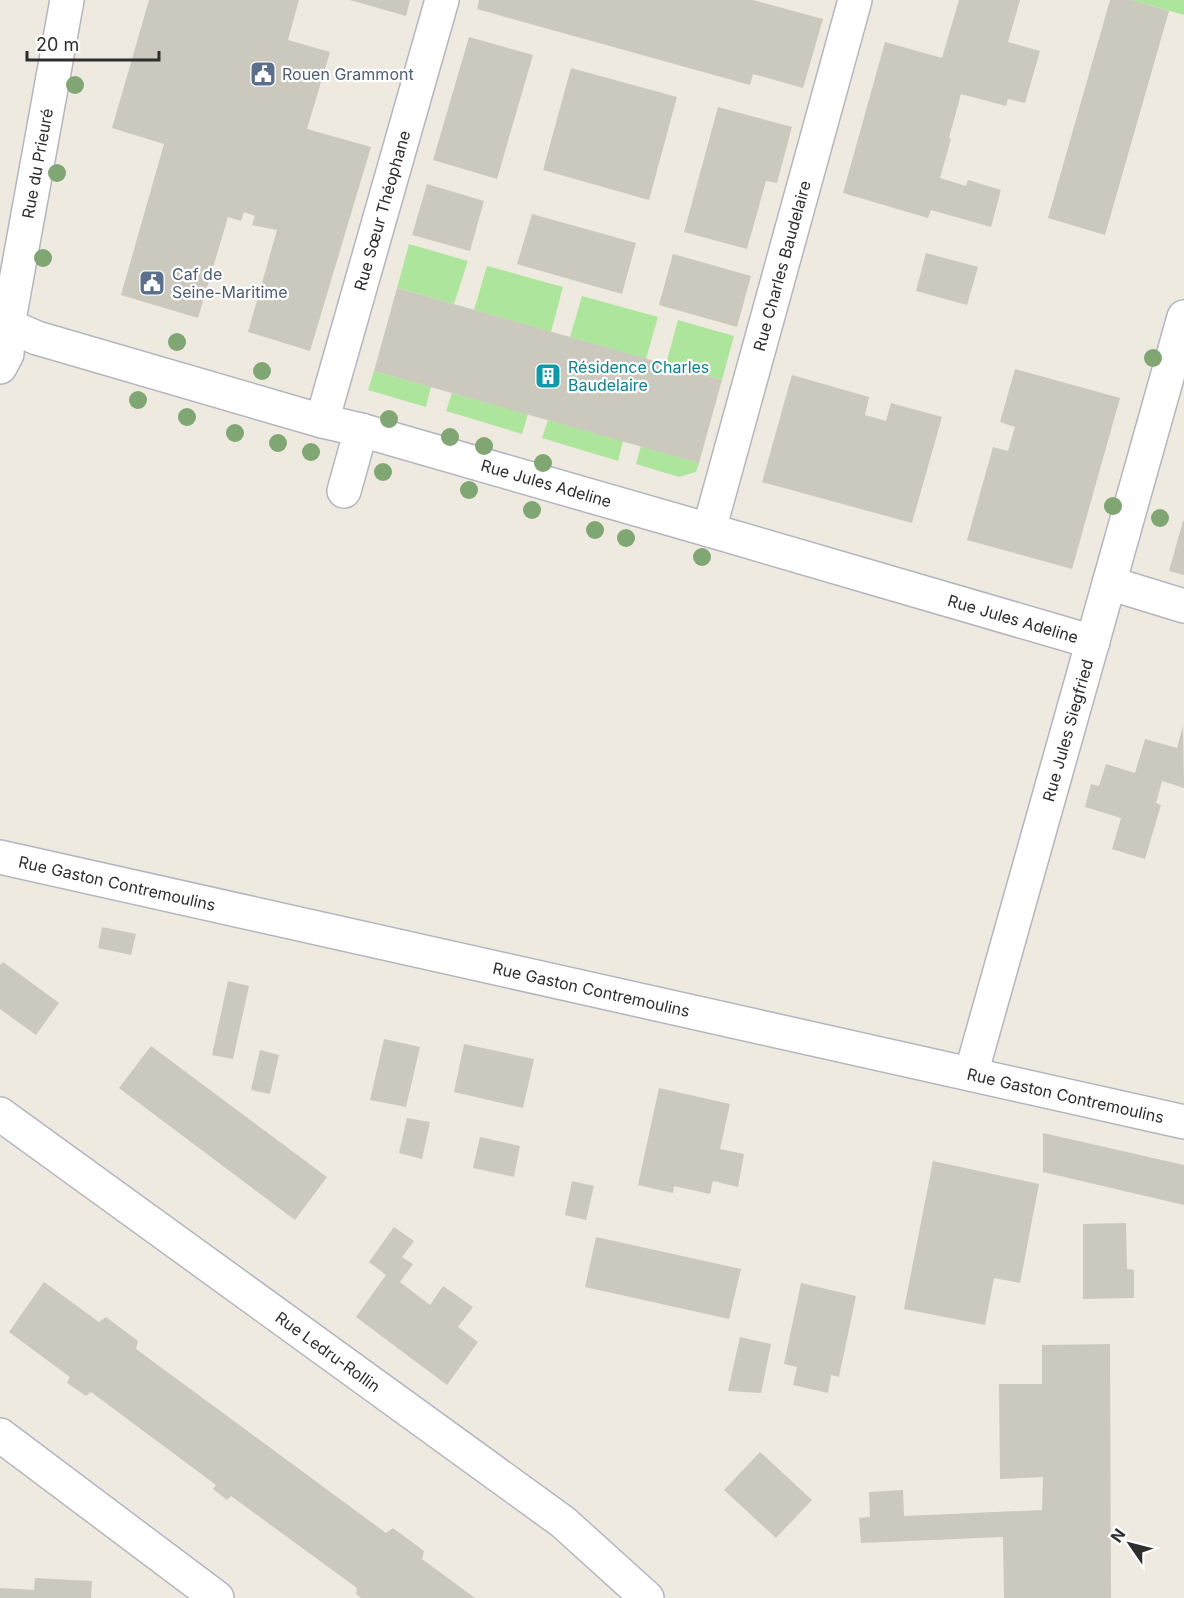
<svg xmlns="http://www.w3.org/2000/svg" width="1184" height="1598" font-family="Inter,sans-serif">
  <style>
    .grass { fill: #aee59d }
    .building { fill: #cbc8be }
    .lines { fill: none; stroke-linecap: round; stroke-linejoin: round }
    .street-casing { stroke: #b4b5c1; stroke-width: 36 }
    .secondary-casing { stroke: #b4b5c1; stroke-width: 36 }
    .street { stroke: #fff; stroke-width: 33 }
    .secondary { stroke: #fff; stroke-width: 33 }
    .tree { fill: #7fa673 }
    .labels { text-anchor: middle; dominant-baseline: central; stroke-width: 4.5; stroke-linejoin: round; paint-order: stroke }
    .service-label { font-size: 16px; fill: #4e5e75; stroke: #fff; text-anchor: start }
    .street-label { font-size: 16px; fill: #2e2e2e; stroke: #fff }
    .culture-label { font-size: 16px; fill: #0d838f; stroke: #fff; text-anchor: start }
  </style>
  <rect width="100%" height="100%" fill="#efeae0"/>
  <path class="grass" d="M1131 0H1184V15Z
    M409 244 468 261 454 304 397 288Z
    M487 266 563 287 551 332 474 310Z
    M582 296 658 317 646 359 570 337Z
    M678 320 734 336 722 380 666 364Z
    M374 371 431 387 426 407 368 390Z
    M452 393 528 414 522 434 446 411Z
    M548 420 623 441 618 461 542 438Z
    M641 446 699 463 696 472 679 477 636 464Z"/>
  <path class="building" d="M149 0H299L288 40 330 52 307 129 371 147 310 351 248 332 277 230 252 225 255 216 244 212 241 221 228 217 198 318 121 295 164 144 112 128Z
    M350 0H410L406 16Z
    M479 0H753L823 19 803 88 753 74 750 85 477 9Z
    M959 0H1020L1008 42 1040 51 1025 103 1008 99 1006 106 961 94 949 138 951 139 940 178 966 186 968 180 1001 190 991 227 931 210 928 218 843 193 885 42 942 58Z
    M1110 0H1131L1169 11 1105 235 1048 218Z
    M469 37 533 55 497 179 433 160Z
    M571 68 677 97 649 200 543 170Z
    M718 107 792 127 777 183 766 181 747 249 684 232Z
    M427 184 484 201 470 251 412 235Z
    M532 214 636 243 622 294 517 264Z
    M926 253 978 267 967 305 916 291Z
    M673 254 751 276 737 327 659 305Z
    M397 288 722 380 699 463 374 371Z
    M1015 369 1120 398 1072 569 967 540 993 447 1008 451 1015 427 1000 422Z
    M792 375 869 397 865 415 886 421 891 403 942 417 912 523 762 482Z
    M1183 521H1184V575L1169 571Z
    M1183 726 1184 788 1162 781 1156 803 1161 805 1145 859 1112 849 1121 818 1085 807 1091 784 1099 786 1106 764 1135 773 1145 739 1177 748Z
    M102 927 136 934 131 955 98 948Z
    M3 962 59 1003 36 1035 0 1009V965Z
    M228 981 249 986 233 1059 212 1055Z
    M384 1039 420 1047 406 1107 370 1100Z
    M464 1044 534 1059 523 1108 454 1092Z
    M151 1046 327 1177 295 1220 119 1088Z
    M260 1050 279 1055 270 1094 251 1090Z
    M659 1088 730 1104 720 1149 744 1154 738 1187 713 1181 710 1194 674 1186 673 1193 638 1185Z
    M407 1118 430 1122 422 1159 399 1153Z
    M1043 1133 1184 1165V1205L1043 1172Z
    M480 1137 520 1146 514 1177 473 1168Z
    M933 1161 1039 1184 1020 1283 994 1278 985 1325 904 1309Z
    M572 1181 594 1186 586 1220 565 1215Z
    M1126 1223 1127 1269 1134 1270V1298L1083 1299V1224Z
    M394 1227 414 1241 402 1257 413 1264 400 1282 430 1305 443 1286 473 1307 458 1327 478 1342 447 1385 356 1317 386 1275 369 1262Z
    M596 1237 741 1269 729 1319 585 1287Z
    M44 1282 99 1322 106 1317 138 1341 136 1349 386 1533 393 1528 424 1551 422 1559 475 1598H361L356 1594 357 1588 231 1496 227 1500 213 1489 216 1485 91 1392 86 1396 67 1383 70 1377 9 1332Z
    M801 1283 856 1296 839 1377 831 1375 828 1393 793 1385 797 1367 784 1364Z
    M740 1337 771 1344 761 1393 728 1391Z
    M1110 1344 1111 1598H1004L1003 1537 861 1543 859 1518 870 1517 869 1492 903 1490 904 1516 1042 1510 1043 1477 1000 1479 999 1384H1042V1345Z
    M760 1452 812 1500 776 1538 724 1490Z
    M35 1578 92 1581 91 1598H0V1588L34 1590Z"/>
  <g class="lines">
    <g class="street-casing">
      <g id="street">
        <path id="s1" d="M0 322 37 338 322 421 361 430 709 530 1093 642"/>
        <path id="s2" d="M0 367 7 354 8 325 67 0"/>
        <path id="s3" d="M322 421 442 0"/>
        <path d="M344 491 361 430"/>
        <path id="s4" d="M709 530 855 0"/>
        <path d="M1109 583 1184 606"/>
        <path id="s5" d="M0 857 1184 1122"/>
        <path id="s6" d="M971 1074 1184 317"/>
        <path d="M0 1435 217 1598"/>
      </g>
    </g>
    <g class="secondary-casing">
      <g id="secondary">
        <path id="s7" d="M0 1114 563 1522 647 1598"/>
      </g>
    </g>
    <use href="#street" class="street"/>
    <use href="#secondary" class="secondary"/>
  </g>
  <g class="tree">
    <circle cx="75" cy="85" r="9"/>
    <circle cx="57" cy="173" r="9"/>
    <circle cx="43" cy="258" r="9"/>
    <circle cx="177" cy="342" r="9"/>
    <circle cx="1153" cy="358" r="9"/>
    <circle cx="262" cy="371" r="9"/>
    <circle cx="138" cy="400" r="9"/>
    <circle cx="187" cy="417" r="9"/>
    <circle cx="389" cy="419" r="9"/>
    <circle cx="235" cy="433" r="9"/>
    <circle cx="450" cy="437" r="9"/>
    <circle cx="278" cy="443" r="9"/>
    <circle cx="484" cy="446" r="9"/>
    <circle cx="311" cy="452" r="9"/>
    <circle cx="543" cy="463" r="9"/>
    <circle cx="383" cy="472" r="9"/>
    <circle cx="469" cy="490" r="9"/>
    <circle cx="1113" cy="506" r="9"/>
    <circle cx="532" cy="510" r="9"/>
    <circle cx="1160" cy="518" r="9"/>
    <circle cx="595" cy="530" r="9"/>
    <circle cx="626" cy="538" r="9"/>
    <circle cx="702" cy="557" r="9"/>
  </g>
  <defs>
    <g id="civic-square" transform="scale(1.35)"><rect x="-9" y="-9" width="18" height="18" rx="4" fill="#5c6f8a" stroke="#fff"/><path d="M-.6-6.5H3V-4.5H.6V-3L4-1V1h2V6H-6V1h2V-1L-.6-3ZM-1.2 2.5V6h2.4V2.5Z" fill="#fff"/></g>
    <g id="building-square" transform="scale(1.35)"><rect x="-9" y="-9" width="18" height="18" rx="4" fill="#0f9aa8" stroke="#fff"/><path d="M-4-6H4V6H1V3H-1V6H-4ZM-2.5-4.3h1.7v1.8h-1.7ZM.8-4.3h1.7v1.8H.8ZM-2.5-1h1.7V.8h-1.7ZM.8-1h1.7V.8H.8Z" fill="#fff"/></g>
  </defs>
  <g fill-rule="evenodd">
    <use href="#civic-square" x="263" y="74"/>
    <use href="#civic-square" x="152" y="283"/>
    <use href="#building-square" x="548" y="376"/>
  </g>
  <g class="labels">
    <g class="service-label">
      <text x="282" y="74">Rouen Grammont</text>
      <text x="172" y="274">Caf de<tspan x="172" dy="18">Seine-Maritime</tspan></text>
    </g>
    <g class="street-label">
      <text stroke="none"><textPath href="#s2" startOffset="208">Rue du Prieuré</textPath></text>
      <text stroke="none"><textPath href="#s3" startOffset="219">Rue Sœur Théophane</textPath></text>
      <text stroke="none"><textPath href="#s4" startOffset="274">Rue Charles Baudelaire</textPath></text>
      <text stroke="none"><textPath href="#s1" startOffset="570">Rue Jules Adeline</textPath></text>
      <text stroke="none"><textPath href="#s1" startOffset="1056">Rue Jules Adeline</textPath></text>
      <text stroke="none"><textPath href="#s6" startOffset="357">Rue Jules Siegfried</textPath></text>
      <text stroke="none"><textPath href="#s5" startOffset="120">Rue Gaston Contremoulins</textPath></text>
      <text stroke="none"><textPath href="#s5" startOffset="606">Rue Gaston Contremoulins</textPath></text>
      <text stroke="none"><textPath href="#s5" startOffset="1092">Rue Gaston Contremoulins</textPath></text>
      <text stroke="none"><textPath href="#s7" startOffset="405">Rue Ledru-Rollin</textPath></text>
    </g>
    <g class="culture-label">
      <text x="568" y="367">Résidence Charles<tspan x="568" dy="18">Baudelaire</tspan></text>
    </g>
  </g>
  <g transform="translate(1130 1544) rotate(305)" stroke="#ffffff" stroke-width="4.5" paint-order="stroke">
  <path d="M0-4.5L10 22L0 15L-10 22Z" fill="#2e2e2e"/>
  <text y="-9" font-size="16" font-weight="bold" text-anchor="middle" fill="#2e2e2e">N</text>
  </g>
  <path d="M27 51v9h132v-9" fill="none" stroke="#2e2e2e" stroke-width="3"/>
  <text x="36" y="51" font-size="18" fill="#2e2e2e" stroke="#ffffff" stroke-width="4.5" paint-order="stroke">20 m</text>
</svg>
